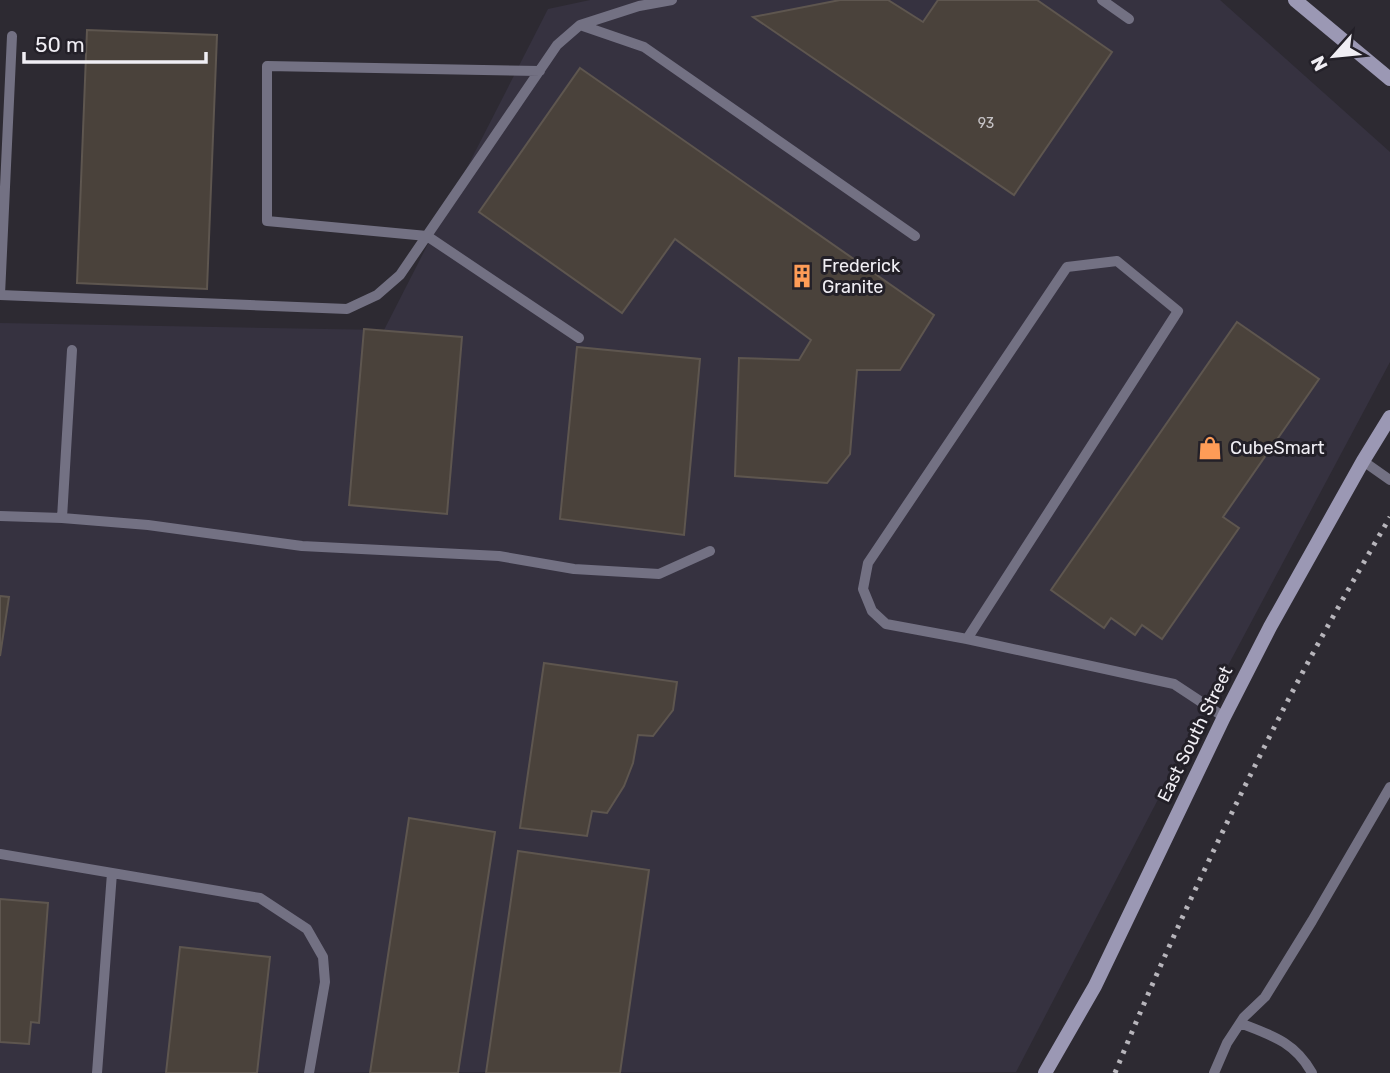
<svg xmlns="http://www.w3.org/2000/svg" width="1390" height="1073" font-family="Rubik,sans-serif">
  <style>
    .built { fill: #363240 }
    .building { fill: #4a423b; stroke: #5e564f; stroke-width: 2 }
    .lines { fill: none; stroke-linecap: round; stroke-linejoin: round }
    .lane { stroke: #737183; stroke-width: 10 }
    .secondary { stroke: #9b98b4; stroke-width: 14 }
    .rail { stroke: #b7b5bb; stroke-width: 5; stroke-dasharray: 3.5 7; stroke-linecap: butt }
    .labels { text-anchor: middle; dominant-baseline: central; stroke-width: 6; stroke-linejoin: round; paint-order: stroke }
    .number-label { font-size: 14px; fill: #c6c3c6 }
    .poi-label { font-size: 18px; fill: #f0eef4; stroke: #232028; text-anchor: start }
    .street-label { font-size: 18px; fill: #f0eef4; stroke: #232028 }
  </style>
  <rect width="100%" height="100%" fill="#2d2a32"/>
  <path class="built" d="M590 0H1220L1390 152V362L1216 688 1016 1072 0 1073V323L384 330 548 9Z"/>
  <path class="building" d="M840 0H888L923 22 938 0H1037L1112 52 1014 195 753 17Z
    M87 30 217 35 207 289 77 283Z
    M580 68 934 315 900 370H857L850 454 827 483 735 476 739 358 799 360 811 340 675 239 622 313 479 212Z
    M1237 322 1319 379 1223 517 1239 528 1162 639 1142 625 1135 635 1111 618 1104 628 1051 590Z
    M364 329 462 337 447 514 349 505Z
    M577 347 700 359 684 535 560 519Z
    M0 596 9 597 0 656Z
    M544 663 677 682 673 710 653 736 638 735 633 763 624 786 607 813 592 811 587 836 520 828Z
    M409 818 495 832 458 1073H370Z
    M518 851 649 870 620 1073H486Z
    M0 899 48 903 39 1023 31 1022 29 1044 0 1042Z
    M180 947 270 957 257 1073H166Z"/>
  <g class="lines">
    <path class="lane" d="M1102 0 1129 19
      M580 25 644 47 915 236
      M540 71 267 66V221L427 236 579 338
      M0 295 347 309 377 295 400 275 557 45 580 25 639 6 672 0
      M0 295 12 36
      M1363 461 1390 480
      M0 516 62 518 148 525 302 546 499 556 574 569 659 574 710 551
      M62 518 72 350
      M967 639 886 624 872 611 863 589 868 563 1067 267 1117 261 1178 311 967 639 1174 684 1224 717
      M0 854 260 898 307 929 323 957 325 982 309 1073
      M1240 1023C1271 1035 1295 1042 1312 1073
      M97 1073 112 873
      M1214 1073 1227 1043 1244 1017 1265 997 1312 921 1390 787"/>
    <path class="secondary" d="M1295 0 1390 79
      M1045 1073 1095 986 1224 717 1270 627 1363 461 1390 417"/>
    <path class="rail" d="M1115 1073C1165 950 1222 830 1282 712 1316 645 1353 581 1390 517"/>
  </g>
  <defs>
    <g id="building-bare" transform="scale(1.89)"><path d="M-4-6H4V6H1V3H-1V6H-4ZM-2.5-4.3h1.7v1.8h-1.7ZM.8-4.3h1.7v1.8H.8ZM-2.5-1h1.7V.8h-1.7ZM.8-1h1.7V.8H.8Z" fill="#fe9c57" stroke="#232028" stroke-width="2.5" paint-order="stroke"/></g>
    <g id="shop-bare" transform="scale(1.89)"><path d="M-5-2.5h2.3a2.7 3.5 0 0 1 5.4 0H5L5.5 6h-11ZM-1.5-2.5h3a1.5 2.3 0 0 0-3 0Z" fill="#fe9c57" stroke="#232028" stroke-width="2.5" paint-order="stroke"/></g>
  </defs>
  <g fill-rule="evenodd">
    <use href="#building-bare" x="802" y="276"/>
    <use href="#shop-bare" x="1210" y="448"/>
  </g>
  <g class="labels">
    <g class="number-label">
      <text x="986" y="123">93</text>
    </g>
    <g class="poi-label">
      <text x="822" y="266">Frederick<tspan x="822" dy="21">Granite</tspan></text>
      <text x="1230" y="448">CubeSmart</text>
    </g>
    <g class="street-label">
      <text transform="translate(1195 734) rotate(-64)">East South Street</text>
    </g>
  </g>
  <g transform="translate(1334 56) rotate(243)" stroke="#232028" stroke-width="5" paint-order="stroke">
  <path d="M0-5L12 26L0 18L-12 26Z" fill="#f0eef4"/>
  <text y="-10" font-size="19" font-weight="bold" text-anchor="middle" fill="#f0eef4">N</text>
  </g>
  <path d="M24 52v10h182v-10" fill="none" stroke="#f0eef4" stroke-width="3.5"/>
  <text x="35" y="52" font-size="21" fill="#f0eef4" stroke="#232028" stroke-width="5" paint-order="stroke">50 m</text>
</svg>
